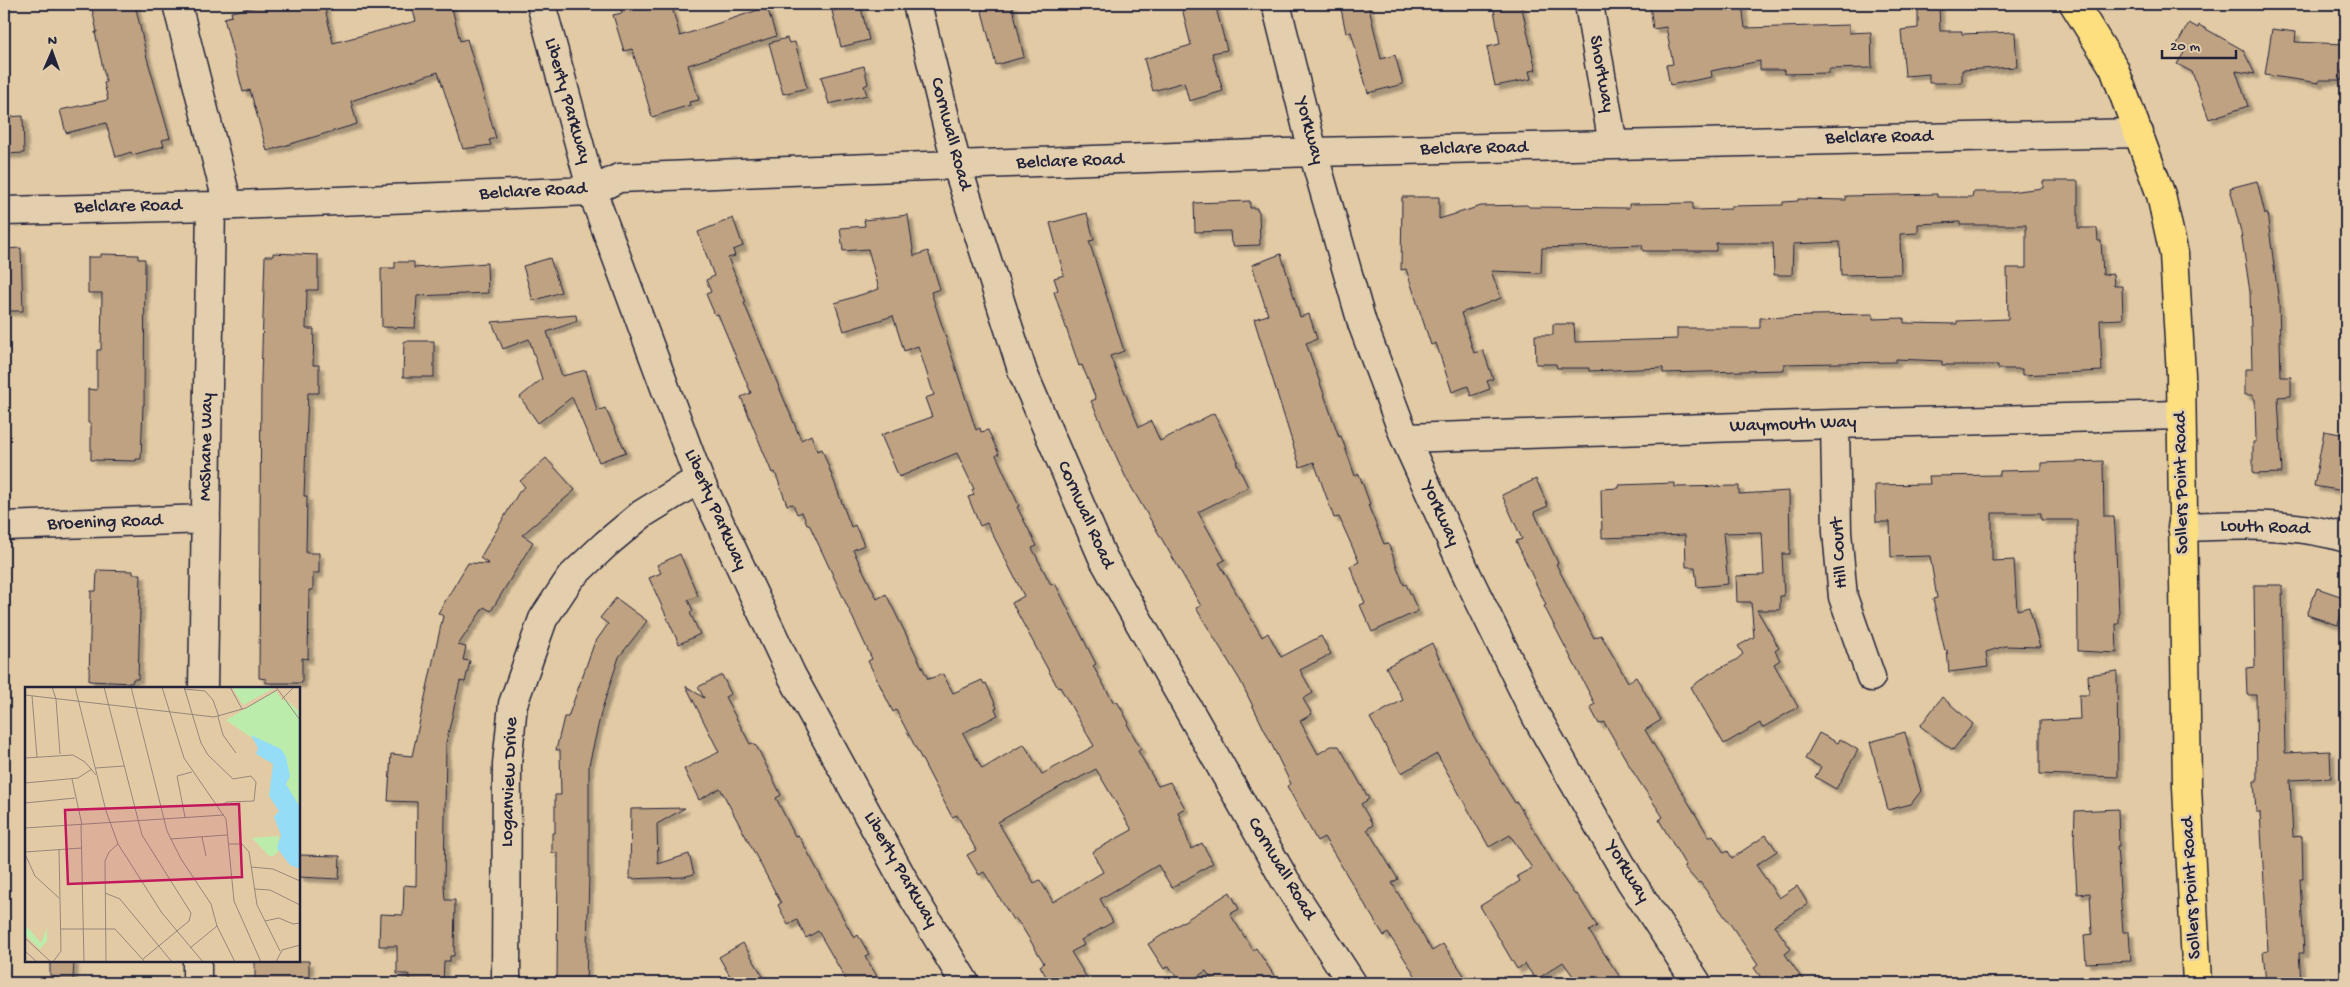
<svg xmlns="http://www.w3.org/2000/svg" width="2350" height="987" font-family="'Gochi Hand',sans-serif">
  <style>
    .building { fill: #bea282; stroke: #22223b; fill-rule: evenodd; filter: url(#shadow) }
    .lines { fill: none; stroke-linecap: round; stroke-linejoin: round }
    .minor-casing { stroke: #22223b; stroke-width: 31 }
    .major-casing { stroke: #22223b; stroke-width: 31 }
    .minor { stroke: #e3cfad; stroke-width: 28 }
    .major { stroke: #fddf80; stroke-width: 28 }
    .labels { text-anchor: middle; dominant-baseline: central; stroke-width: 5; stroke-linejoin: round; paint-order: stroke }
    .street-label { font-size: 19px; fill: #22223b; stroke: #e3cfad }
    .inset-road { fill: none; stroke: #95877b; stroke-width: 1 }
    .view { fill: #c2185b; fill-opacity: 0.15; stroke: #c2185b; stroke-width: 2.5 }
    .inset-edge { fill: none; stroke: #22223b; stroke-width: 2.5 }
  </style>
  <defs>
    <filter id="shadow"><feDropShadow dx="4.5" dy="4.5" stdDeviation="1" flood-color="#0004"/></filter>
  </defs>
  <rect width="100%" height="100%" fill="#e2caa5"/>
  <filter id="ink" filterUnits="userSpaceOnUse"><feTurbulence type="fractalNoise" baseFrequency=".02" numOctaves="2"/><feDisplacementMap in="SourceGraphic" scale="10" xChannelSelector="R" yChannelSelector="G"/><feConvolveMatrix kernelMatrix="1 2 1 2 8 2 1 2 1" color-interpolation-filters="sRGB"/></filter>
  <g filter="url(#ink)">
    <path class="building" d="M91 4H135L147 58 170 138 162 140 164 146 132 155 131 152 116 157 106 123 66 133 60 110 108 100 104 83 106 82 95 32H97Z
      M267 4H324L333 43 416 21 411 4H451L460 41 467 39 496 138 489 140 491 145 463 149 438 72 351 101 357 124 267 151 250 90 243 92 224 18 232 16 231 12Z
      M639 4H671L680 36 767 7 776 36 688 65 699 100 689 102 690 105 652 117 632 49 624 51 613 15 622 13 621 9Z
      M860 4 869 40 841 47 832 11Z
      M980 4H1012L1024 57 996 65Z
      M1181 4H1215L1227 50 1212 53 1223 91 1189 101 1184 82 1153 91 1144 59 1191 45Z
      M1340 4H1368L1381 59 1395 55 1403 84 1368 93 1351 32 1346 33Z
      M1493 4H1521L1536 70 1529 71 1531 79 1495 86 1487 47 1500 44Z
      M1650 4H1742L1745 28 1849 25V33L1871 32 1872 68 1829 69V73L1784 74V70H1760V61L1711 71 1712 77 1670 85 1666 65 1673 64 1666 27 1653 29Z
      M1918 4H1939L1940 31H1962V34L2015 32 2017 67 1962 70V83H1929V74L1905 76 1901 30 1918 28Z
      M2189 23 2198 28 2199 25 2243 50 2255 74 2236 71 2248 106 2209 119 2192 72 2177 64 2185 51 2176 46Z
      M2272 29 2296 32 2295 42 2346 44V71H2342V80H2319V83L2265 75Z
      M787 38 789 43 795 42 807 88 783 94 769 43Z
      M864 66 868 84 864 86 867 95 829 104 821 77Z
      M23 116 24 153 4 154V117Z
      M2043 181H2078V228H2097L2098 241H2101L2103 275 2113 274 2114 286H2122L2123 319 2100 320 2102 371 2022 375V369H1998V365H1942V361L1896 359V362L1784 364V370L1663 373V368L1589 371V368H1557L1556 364H1536L1535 335H1553V324H1574L1575 342 1677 339V328H1760V318L1811 316V315L1873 314V319L1904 318V323L1957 324V321L2008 319 2007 268H2026V225H1960V222L1918 224V233L1900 234 1901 274 1841 275 1840 242 1793 244 1792 275H1774L1773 243H1716V251H1643L1642 245 1542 248 1541 273 1491 271 1501 298 1461 313 1474 353 1483 350 1493 379 1487 381 1490 389 1471 396 1468 386 1452 392 1436 343 1431 345 1406 269 1401 270 1402 197H1439V219L1481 206 1527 205 1529 207 1629 208V204L1693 203V210L1731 209V206L1783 205V202L1798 201V199L1846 200V196L1937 194V197H1972L1973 192H2009L2043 188Z
      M2257 181 2265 214 2267 213 2279 303 2281 377H2291V396L2278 397 2282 473 2253 474V442H2256L2255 399H2253V395H2245V369H2252L2250 292 2241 232 2230 188Z
      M1250 201V208H1257V211H1259L1260 245 1233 246V243H1231L1230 231 1195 232 1194 203Z
      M1087 213 1094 240 1089 241 1124 351 1110 356 1139 427 1151 421 1160 441 1214 413 1238 461 1236 462 1248 487 1198 512 1225 560 1219 563 1262 637 1268 633 1281 657 1321 636 1331 654 1300 670 1313 693 1303 699 1312 714 1300 721 1318 754 1331 746H1339L1369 799 1361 804 1373 825 1367 829 1398 879 1392 883 1432 951 1443 944 1464 975 1451 983H1420L1388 933 1384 936 1324 837 1317 841 1287 786 1291 784 1240 680 1196 608 1201 606 1126 478 1091 401 1096 399 1082 365 1079 366 1054 292 1058 290 1054 278 1064 275 1050 223Z
      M908 215 914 256 928 251 940 289 931 292 976 430 980 428 981 432 988 430 999 454 996 455 1019 506 1017 507 1037 546 1032 548 1051 585 1055 583 1070 613 1096 664 1093 666 1114 703 1117 701 1129 723 1127 724 1141 749 1138 751 1158 786 1170 782 1185 808 1178 812 1191 849 1202 843 1213 863 1172 888 1158 865 1100 899 1113 922 1081 940 1084 945 1071 952 1090 983H1050L1040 966 1044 963 1022 927 1015 918 1013 920 984 872 979 875 967 855 976 850 957 815 952 817 896 710 893 712 868 661 872 659 809 524H807L802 512 797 514 793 504 787 505 775 472 772 473 741 397 751 393 718 314 715 315 706 294 711 292 706 280 714 276 698 232 733 218 743 246 733 250 735 256 728 258 746 302 744 303 801 440 811 435 817 451 822 449 851 527 855 525 864 545 853 550 877 599 886 594 928 679 943 674 953 693 982 680 984 684 986 683 997 708 995 709 998 715 963 733 982 769 1024 744 1042 774 1094 746 1060 687 1058 688 1012 603 1024 596 987 523 980 526 968 497 974 495 972 490 974 489 957 453 899 477 881 435 932 417 925 398 934 395 918 346 904 351 893 316 844 331 835 303 879 289 868 249 843 251 840 228 865 226 864 220ZM1096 769 1132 830 1092 852 1103 872 1053 902 1040 880 1034 883 998 822 1067 783 1068 784Z
      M21 248 23 311H4V249Z
      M273 253 318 255V290H307L306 329H314L313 365H319V393H308L304 496H307L306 553H319V573H313V590H309L308 659 302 658V683H266V679L259 678 261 378 265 256H273Z
      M101 254 138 255V259H145L144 405H143L141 459H136V461L91 460V423H88V389L97 390V350H101L102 293H88V257H101Z
      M1281 254 1300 317 1309 314 1317 339 1306 343 1339 437 1341 436 1355 476 1359 474 1370 504 1368 505 1384 544 1388 543 1404 585 1406 584 1418 611 1372 632 1360 605 1365 603 1350 566 1359 562 1339 517 1334 518 1314 462 1300 467 1254 319 1268 315 1252 265Z
      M550 258 561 292 533 301 523 266Z
      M395 262H414V268L487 263 488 293 417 296 415 328 382 327 381 268H395Z
      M576 315 577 321 547 332 562 376 586 370 597 411 605 408 626 452 599 462 572 397 538 423 520 397 542 379 529 339 503 349 492 322Z
      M404 341H434V377H403Z
      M2324 431 2346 435 2344 491 2314 486Z
      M546 458 575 490 522 535 533 542 491 611 484 607 458 645 466 647 463 660 470 661 465 682 460 681 446 743 444 886 445 900H455L454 956H450V961H444L443 981 409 980V974H397V946H379L380 914 403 915 404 885 416 886 417 802 388 801 391 754 412 756 443 616 438 613 468 563 489 564 480 558 519 492 525 487 520 481Z
      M2103 461 2104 516H2114L2115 530 2119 613V624H2116L2117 653 2078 651 2077 520H2041V513H1992V561L2014 560 2017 610 2029 607 2040 647 2005 646 1986 652 1988 667 1949 672 1947 650 1945 651 1933 599 1937 598 1930 556 1891 557 1890 522H1876L1875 485 1930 484 1929 476 2000 475V471L2041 470V463Z
      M1536 479 1548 506 1534 512 1558 563 1556 564 1594 638 1601 635 1628 682 1636 677 1661 720 1645 730 1709 837 1713 835 1724 853 1728 851 1732 858 1766 835 1777 851 1756 865 1779 898 1797 886 1808 904 1774 925 1791 949 1785 954 1805 983H1765L1754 968 1758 965 1733 928 1700 882 1698 883 1684 867 1686 866 1659 820 1663 817 1635 775 1604 722 1599 724 1590 707 1595 704 1544 606 1546 605 1516 541 1522 539 1502 495Z
      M1675 483V487L1739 486V494L1789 491 1790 554H1782L1784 596H1780V610H1757L1779 648 1775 651 1780 660 1774 664 1798 707 1762 728 1760 723 1724 744 1691 687 1709 674 1736 660 1743 654 1738 646 1754 637 1751 602H1737L1736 576 1764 575 1762 532 1723 533 1728 584 1697 587 1695 567H1686L1685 535 1602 538 1601 489 1619 488V485Z
      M680 554 698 596 688 600 693 611 690 613 700 634 679 644 649 578 661 573 657 565Z
      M97 570 133 571V574H141L138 679H133L132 683 89 681 91 591H96Z
      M2254 585H2282L2285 753 2330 751 2331 778 2290 780 2293 837 2302 836 2303 879H2300L2304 953H2299L2301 982 2266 983 2263 952 2268 951 2260 812H2256L2254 781H2257L2256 695H2247L2246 668 2255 667Z
      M2317 588 2346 598 2338 625 2307 615Z
      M616 598 647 621 619 657 602 709 589 765V876L586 983H557L558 853H552V833H555V795H561L560 750H556L564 717H568L594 644 608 624 600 618Z
      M1432 643 1473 735 1515 803 1517 802 1558 871 1575 895 1577 894 1597 926 1589 931 1624 983H1578L1563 962 1536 980 1525 964 1517 969 1480 906 1520 881 1517 876 1532 868 1510 835 1489 847 1437 754 1401 773 1370 718 1403 700 1386 667Z
      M2117 671 2118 777 2040 774V721L2080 719 2079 695H2089L2088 675Z
      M722 675 731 694 725 697 750 744 753 743 757 747 781 795 776 798 795 836 798 835 805 847 854 938 858 935 869 954 865 956 881 983H848L818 931 806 938 797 920 788 925 778 905 781 903 720 788 699 800 684 769 719 752 686 686 704 698 698 687Z
      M1942 697 1973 724 1953 750 1920 726Z
      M1905 732 1921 791 1911 804 1888 810 1870 742Z
      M1819 733 1838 743 1840 739 1858 750 1836 789 1815 777 1821 767 1805 759Z
      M685 808 657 824 658 864 689 854 694 874 683 877 630 879 631 809Z
      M2118 809 2119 846H2117L2123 932H2129L2131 961 2086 963 2084 935 2092 934 2090 893 2077 894 2074 841 2075 811Z
      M299 855 340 856 339 879 299 877Z
      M1230 892 1239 909 1230 914 1253 950 1256 948 1279 983H1214L1206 971 1187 983H1180L1169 966 1164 969 1148 944Z
      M743 943 767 983H734L719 957Z
      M50 961H74L73 980 50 979Z
      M255 961H309V983H255Z"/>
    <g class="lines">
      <g class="minor-casing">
        <path id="minor" d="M177 4 228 205
          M541 4 592 191 699 479 792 676 910 892 965 983
          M917 4 957 166 1023 373 1103 558 1285 880 1352 983
          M1276 4 1313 152 1362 323 1405 438 1467 575 1536 716 1630 880 1697 983
          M1589 4 1613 145
          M4 211 211 206 592 191 619 178 789 171 1313 152 2139 133
          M1835 424 1837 532 1843 597 1871 677
          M1405 438 1835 424 2180 415
          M4 526 206 519
          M2182 527C2238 525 2292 522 2346 538
          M203 688 211 206
          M197 983V961
          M506 983 507 764 513 704 543 619 571 577 606 544 642 514 699 479"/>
      </g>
      <g class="major-casing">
        <path id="major" d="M2074 4 2114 68 2161 195 2174 254 2181 375 2187 787 2197 983"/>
      </g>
      <use href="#minor" class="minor"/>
      <use href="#major" class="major"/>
    </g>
  </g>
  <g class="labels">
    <g class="street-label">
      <text transform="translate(1601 74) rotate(80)">Shortway</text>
      <text transform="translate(567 101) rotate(74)">Liberty Parkway</text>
      <text transform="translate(1309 131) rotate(75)">Yorkway</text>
      <text transform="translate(950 134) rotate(75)">Cornwall Road</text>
      <text transform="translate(1879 138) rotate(-1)">Belclare Road</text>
      <text transform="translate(1474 149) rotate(-1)">Belclare Road</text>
      <text transform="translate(1070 162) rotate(-2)">Belclare Road</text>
      <text transform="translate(533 192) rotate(-3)">Belclare Road</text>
      <text transform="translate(128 207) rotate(-1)">Belclare Road</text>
      <text transform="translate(1793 425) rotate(-2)">Waymouth Way</text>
      <text transform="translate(207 447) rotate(-89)">McShane Way</text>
      <text transform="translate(2182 483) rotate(-91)">Sollers Point Road</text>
      <text transform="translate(715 510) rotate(66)">Liberty Parkway</text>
      <text transform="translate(1440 514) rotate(66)">Yorkway</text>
      <text transform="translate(1085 515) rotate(66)">Cornwall Road</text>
      <text transform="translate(105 523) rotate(-2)">Broening Road</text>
      <text transform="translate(2265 528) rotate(2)">Louth Road</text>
      <text transform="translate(1840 553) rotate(-94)">Hill Court</text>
      <text transform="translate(510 782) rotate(-88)">Loganview Drive</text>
      <text transform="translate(1281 869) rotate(59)">Cornwall Road</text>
      <text transform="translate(900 870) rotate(60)">Liberty Parkway</text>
      <text transform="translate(1627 872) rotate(59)">Yorkway</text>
      <text transform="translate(2192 888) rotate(-93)">Sollers Point Road</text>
    </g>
  </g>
  <g transform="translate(25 687)">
    <rect width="275" height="275" fill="#e2caa5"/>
    <path d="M207 0H248L249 1 218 18ZM251 4 258 14 260 12 275 25V120L261 97 265 89 256 62 224 49 201 33ZM254 149 253 165 248 169H244L227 151ZM2 240 16 256 22 241V254L15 262 0 248Z" fill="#bcecab"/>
    <path d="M226 48 256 62 261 70 265 89 261 97 275 120V182L265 178 252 161 256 148 249 130 254 124 244 109 248 77 231 67 233 61Z" fill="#95ddf6"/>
    <path class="inset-road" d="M27 0 31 12 35 67M50 0 81 124 93 157 137 226 178 275M79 0 117 148 166 226 164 234 118 272M106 0 142 144 156 172 186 217 192 239 210 275M137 0 159 71 201 132 209 214 236 275M159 0 176 56 183 68 208 92 226 89 231 95 229 114 202 115 194 119M205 0 217 22M251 0 275 33M159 2 180 4 188 13 194 30M0 8 189 30 221 21 252 3M7 9 12 70M257 12 269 0M193 30 198 48 211 66M0 71 48 68 60 75 71 88M71 81 99 79M47 92 57 138M0 96 53 91 67 82M0 116 50 111M160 130 152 89 167 85M56 138 59 275M0 141 199 128M177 150 181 169M145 152 202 148M204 157H217L224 165 232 218 255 264M0 165 57 161M0 167 10 189 34 211M226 180 248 182 275 194M229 202 245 203 275 218M80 206 95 212 147 275M240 234 254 231 268 237 275 236M35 242H90L120 275M0 251 26 275M165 261 192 239M0 264 12 275M28 275 36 264 34 163M81 275 80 174 84 165 93 157M251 275 257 263 275 258"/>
    <path class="view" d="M214 117 217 190 43 197 40 123Z"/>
    <rect width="275" height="275" class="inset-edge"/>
  </g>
  <rect width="2350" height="987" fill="none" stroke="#e3cfad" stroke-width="20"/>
  <rect x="10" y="10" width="2330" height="967" fill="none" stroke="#22223b" stroke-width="2" filter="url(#ink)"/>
  <g transform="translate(52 52) rotate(2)" stroke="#e3cfad" stroke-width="4" paint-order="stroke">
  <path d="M0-4L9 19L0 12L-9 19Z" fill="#22223b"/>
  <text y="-8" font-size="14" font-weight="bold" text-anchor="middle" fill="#22223b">N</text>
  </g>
  <path d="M2162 50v8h74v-8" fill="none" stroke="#22223b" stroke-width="2.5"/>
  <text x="2170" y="50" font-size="15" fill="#22223b" stroke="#e3cfad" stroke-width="4" paint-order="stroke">20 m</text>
</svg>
